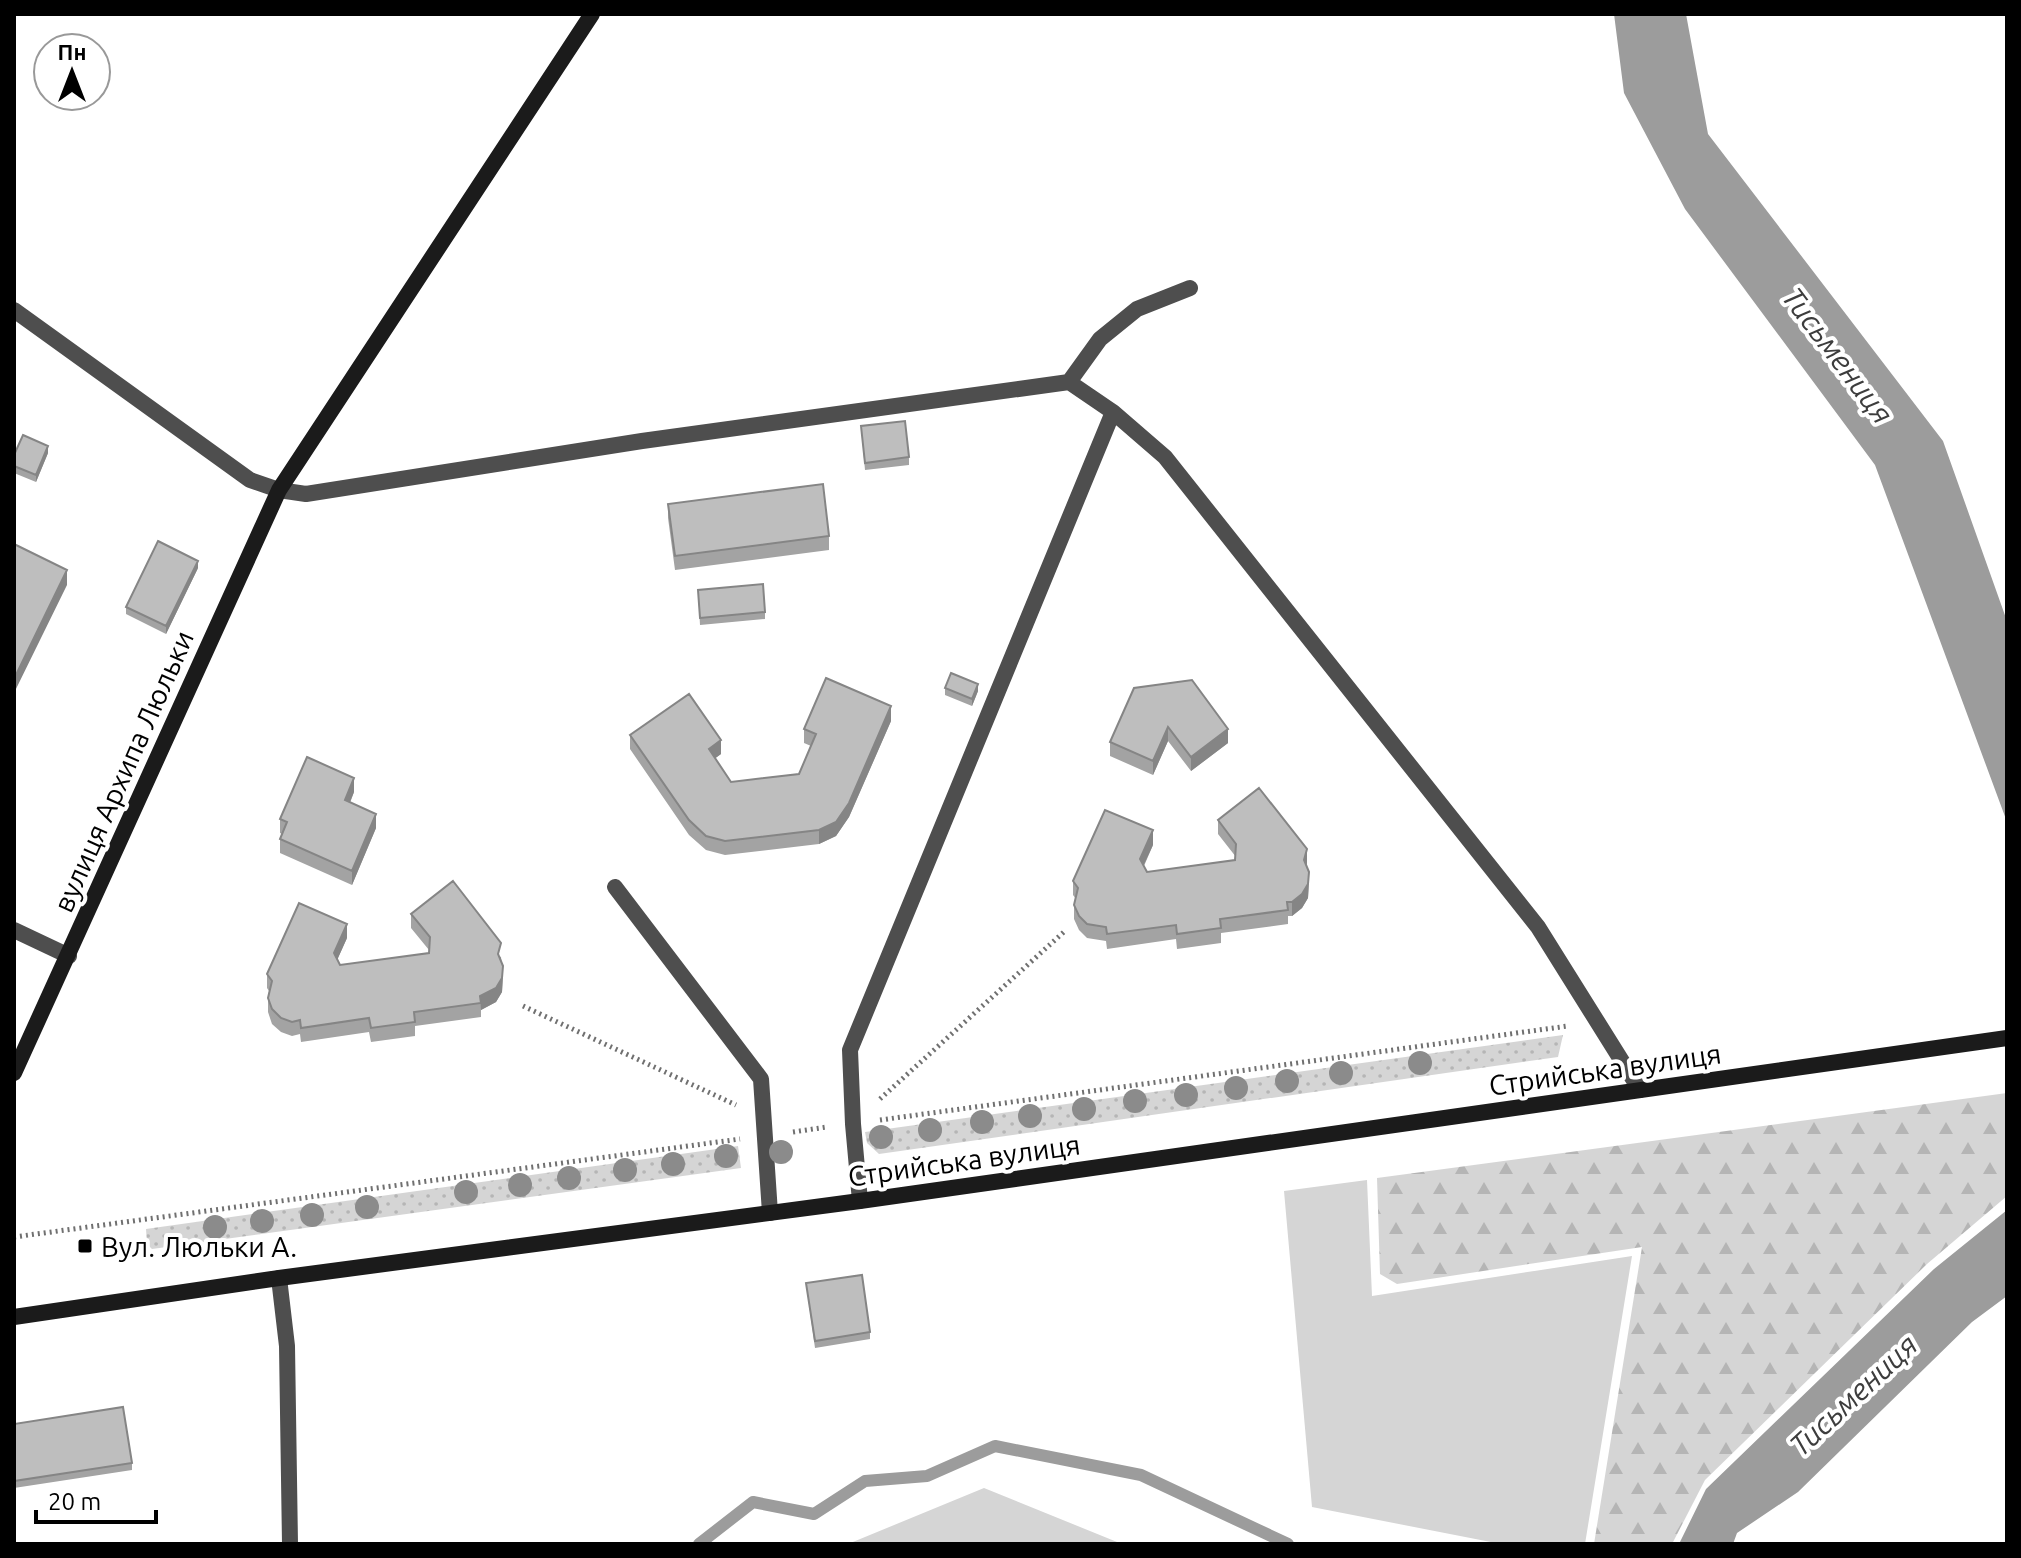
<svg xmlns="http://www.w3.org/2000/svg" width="2021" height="1558" font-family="Ubuntu,sans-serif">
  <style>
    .grass { fill: url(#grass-dots) }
    .forest { fill: url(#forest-firs) }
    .green { fill: #d5d5d5 }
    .water { fill: #9c9c9c }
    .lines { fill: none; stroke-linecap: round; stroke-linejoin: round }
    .stream { stroke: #9c9c9c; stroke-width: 12 }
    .path { stroke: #707070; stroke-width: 5; stroke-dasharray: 2 4; stroke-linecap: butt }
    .lane { stroke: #4e4e4e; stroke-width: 16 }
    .street { stroke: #4e4e4e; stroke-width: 16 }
    .secondary { stroke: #1b1b1b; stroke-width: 16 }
    .tree { fill: #8b8b8b }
    .wall { fill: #a3a3a3 }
    .shaded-wall { fill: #858585 }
    .building { fill: #bebebe; stroke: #858585; stroke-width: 2 }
    .poi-dot { fill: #000; stroke: #fff; stroke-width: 3 }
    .labels { text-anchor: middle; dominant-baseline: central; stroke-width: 8; stroke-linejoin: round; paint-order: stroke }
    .street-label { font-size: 28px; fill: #000; stroke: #fff }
    .poi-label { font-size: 28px; fill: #000; stroke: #fff; text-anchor: start }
    .water-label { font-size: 30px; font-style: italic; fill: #3d3d3d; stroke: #fff }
  </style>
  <defs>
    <pattern id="grass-dots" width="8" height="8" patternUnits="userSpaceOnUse" patternTransform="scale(2)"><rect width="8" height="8" fill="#d5d5d5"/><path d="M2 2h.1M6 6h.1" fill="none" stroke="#b5b5b5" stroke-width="1.8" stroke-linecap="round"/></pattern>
    <pattern id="forest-firs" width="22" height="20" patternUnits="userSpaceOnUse" patternTransform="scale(2)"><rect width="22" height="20" fill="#d5d5d5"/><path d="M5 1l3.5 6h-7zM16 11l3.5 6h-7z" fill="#b5b5b5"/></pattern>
  </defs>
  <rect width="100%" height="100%" fill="#fff"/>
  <path class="grass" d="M1563 1035 1558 1057 879 1154 867 1143 865 1132Z
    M738 1146 741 1168 152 1249 147 1244 146 1229Z"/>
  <path class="forest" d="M2007 1093V1196L1927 1264 1705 1480 1672 1544H1594L1642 1247 1397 1284 1380 1274 1377 1178Z"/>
  <path class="green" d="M1367 1180 1372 1296 1632 1256 1585 1544H1501L1312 1507 1284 1191Z
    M984 1488 1122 1544H848Z"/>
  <path class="water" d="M1614 14H1686L1708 134 1943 441 2007 621V822L1875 465 1685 209 1624 93Z
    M2007 1210V1296L1972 1322 1798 1492 1737 1533 1733 1544H1679L1706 1489 1934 1269Z"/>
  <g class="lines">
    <path class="stream" d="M699 1544 753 1502 814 1514 865 1481 927 1476 995 1446 1141 1475 1288 1544"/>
    <path class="path" d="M523 1006 736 1105
      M880 1099 1066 930
      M880 1120 1568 1026
      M793 1132 827 1127
      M14 1237 740 1139"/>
    <path class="lane" d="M1069 382 1100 339 1137 309 1190 288
      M279 490 306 494 642 441 1069 382 1113 412 1165 457 1538 927 1640 1090
      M615 887 761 1079 770 1213
      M860 1201 853 1124 850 1050 1113 412
      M279 1278 287 1346 290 1544"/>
    <path class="street" d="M14 310 250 480 279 490
      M14 930 69 956"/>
    <path class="secondary" d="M14 1073 279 490 592 14
      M14 1317 279 1278 860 1201 2007 1038"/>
  </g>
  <g class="tree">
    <circle cx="1420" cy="1063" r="12"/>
    <circle cx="1341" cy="1073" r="12"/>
    <circle cx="1287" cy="1081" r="12"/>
    <circle cx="1236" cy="1088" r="12"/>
    <circle cx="1186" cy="1095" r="12"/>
    <circle cx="1135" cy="1101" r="12"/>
    <circle cx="1084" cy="1109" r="12"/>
    <circle cx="1030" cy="1116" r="12"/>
    <circle cx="982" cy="1122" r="12"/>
    <circle cx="930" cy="1130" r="12"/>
    <circle cx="881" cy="1137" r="12"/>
    <circle cx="781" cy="1152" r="12"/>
    <circle cx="726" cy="1156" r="12"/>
    <circle cx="673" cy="1164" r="12"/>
    <circle cx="625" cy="1170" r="12"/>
    <circle cx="569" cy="1178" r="12"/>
    <circle cx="520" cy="1185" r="12"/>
    <circle cx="466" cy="1192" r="12"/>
    <circle cx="367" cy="1207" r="12"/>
    <circle cx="312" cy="1215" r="12"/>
    <circle cx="262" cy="1221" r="12"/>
    <circle cx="215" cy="1227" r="12"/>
  </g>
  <path class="wall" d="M861 426 909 457V465L865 470Z
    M48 453 36 482 14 473V455Z
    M668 504 829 536V550L675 570 668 518Z
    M198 568 166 634 126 614V607Z
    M698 590 765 612V619L700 625Z
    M945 688 978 691 972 706 945 695Z
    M1134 688 1228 743 1191 771 1168 741 1153 775 1110 756V742Z
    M891 721 849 817 836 836 819 844 725 855 706 850 689 835 630 749V735L721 754 715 758 731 782 799 774 811 746 804 743V729Z
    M354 792 350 803 376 828 352 885 280 853V839L282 834 280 833V819Z
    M1218 820 1307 863 1306 866 1309 886 1308 898 1302 908 1292 916H1288V924L1221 933V943L1177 949 1176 939 1107 949 1106 941 1087 938 1079 930 1074 919V905L1076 899 1073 895V881L1153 845 1144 866 1147 872 1235 860 1236 857 1218 834Z
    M411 914 501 957 503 980 502 992 496 1002 481 1010V1017L415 1026V1036L371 1042 369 1032 301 1042 300 1034 292 1036 281 1032 272 1024 268 1012V998L269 991 267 988V974L347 938 337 960 340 965 429 953V950L411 928Z
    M806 1283 870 1332V1339L815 1348Z
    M14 1424 132 1463V1470L14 1488Z"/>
  <path class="shaded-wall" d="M48 446V453L36 482V475Z
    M198 561V568L166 634V626Z
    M67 570V585L14 693V679Z
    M978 684V691L972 706V699Z
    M891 706V721L849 817 836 836 819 844V830Z
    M1168 727V741L1153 775V761Z
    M1228 729V743L1191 771V757Z
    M721 740V754L709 763V749Z
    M354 778V792L345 814V800Z
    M376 814V828L352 885V871Z
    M1153 830V845L1140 873V859Z
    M1307 849V863L1304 874V860Z
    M1309 872 1308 898 1302 908 1292 916V902Z
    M347 924V938L334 967V953Z
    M503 966 502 992 496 1002 481 1010 480 996Z"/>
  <path class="building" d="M905 421 909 457 865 463 861 426Z
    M23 435 48 446 36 475 14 466V455Z
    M823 484 829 536 675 556 668 504Z
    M158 541 198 561 166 626 126 607Z
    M14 544 67 570 14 679Z
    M763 584 765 612 700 618 698 590Z
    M951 673 978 684 972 699 945 688Z
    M826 678 891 706 849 803 836 822 819 830 725 841 706 836 689 820 630 735 689 694 721 740 709 749 731 782 799 774 816 734 804 729Z
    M1192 680 1228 729 1191 757 1168 727 1153 761 1110 742 1134 688Z
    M307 757 354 778 345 800 376 814 352 871 280 839 287 822 280 819Z
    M1259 788 1307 849 1304 860 1309 872 1308 884 1302 894 1292 902H1287L1288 910 1220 919 1221 928 1177 934 1176 925 1107 934 1106 927 1087 924 1079 916 1074 905 1078 888 1073 881 1105 810 1153 830 1140 859 1147 872 1235 860 1236 844 1218 820Z
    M453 881 501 943 498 954 503 966 502 978 496 988 480 996 481 1003 414 1012 415 1022 371 1028 369 1018 301 1028 300 1020 292 1022 281 1018 272 1009 268 998 272 981 267 974 299 903 347 924 334 953 340 965 429 953 430 937 411 914Z
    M862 1275 870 1332 815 1341 806 1283Z
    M123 1407 132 1463 14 1481V1424Z"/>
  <rect class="poi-dot" x="77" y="1238" width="16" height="16" rx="4"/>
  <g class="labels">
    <g class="street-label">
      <text transform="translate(123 771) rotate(-66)">вулиця Архипа Люльки</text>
      <text transform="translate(1605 1069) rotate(-8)">Стрийська вулиця</text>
      <text transform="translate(964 1160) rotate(-8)">Стрийська вулиця</text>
    </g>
    <g class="poi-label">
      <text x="101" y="1246">Вул. Люльки А.</text>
    </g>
    <g class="water-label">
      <text transform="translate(1838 355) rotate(53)">Тисьмениця</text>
      <text transform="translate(1853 1395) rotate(-43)">Тисьмениця</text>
    </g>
  </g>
  <rect width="2021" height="1558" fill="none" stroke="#000000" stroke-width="32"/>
  <g transform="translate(72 72)"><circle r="38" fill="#ffffff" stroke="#999999" stroke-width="2"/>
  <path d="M0-6L14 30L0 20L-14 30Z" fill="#000000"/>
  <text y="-12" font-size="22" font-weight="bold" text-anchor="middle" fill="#000000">Пн</text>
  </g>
  <path d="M36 1510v12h120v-12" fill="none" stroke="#000000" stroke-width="4"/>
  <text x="48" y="1510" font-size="24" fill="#000000" stroke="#ffffff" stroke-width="6" paint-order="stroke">20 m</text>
</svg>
